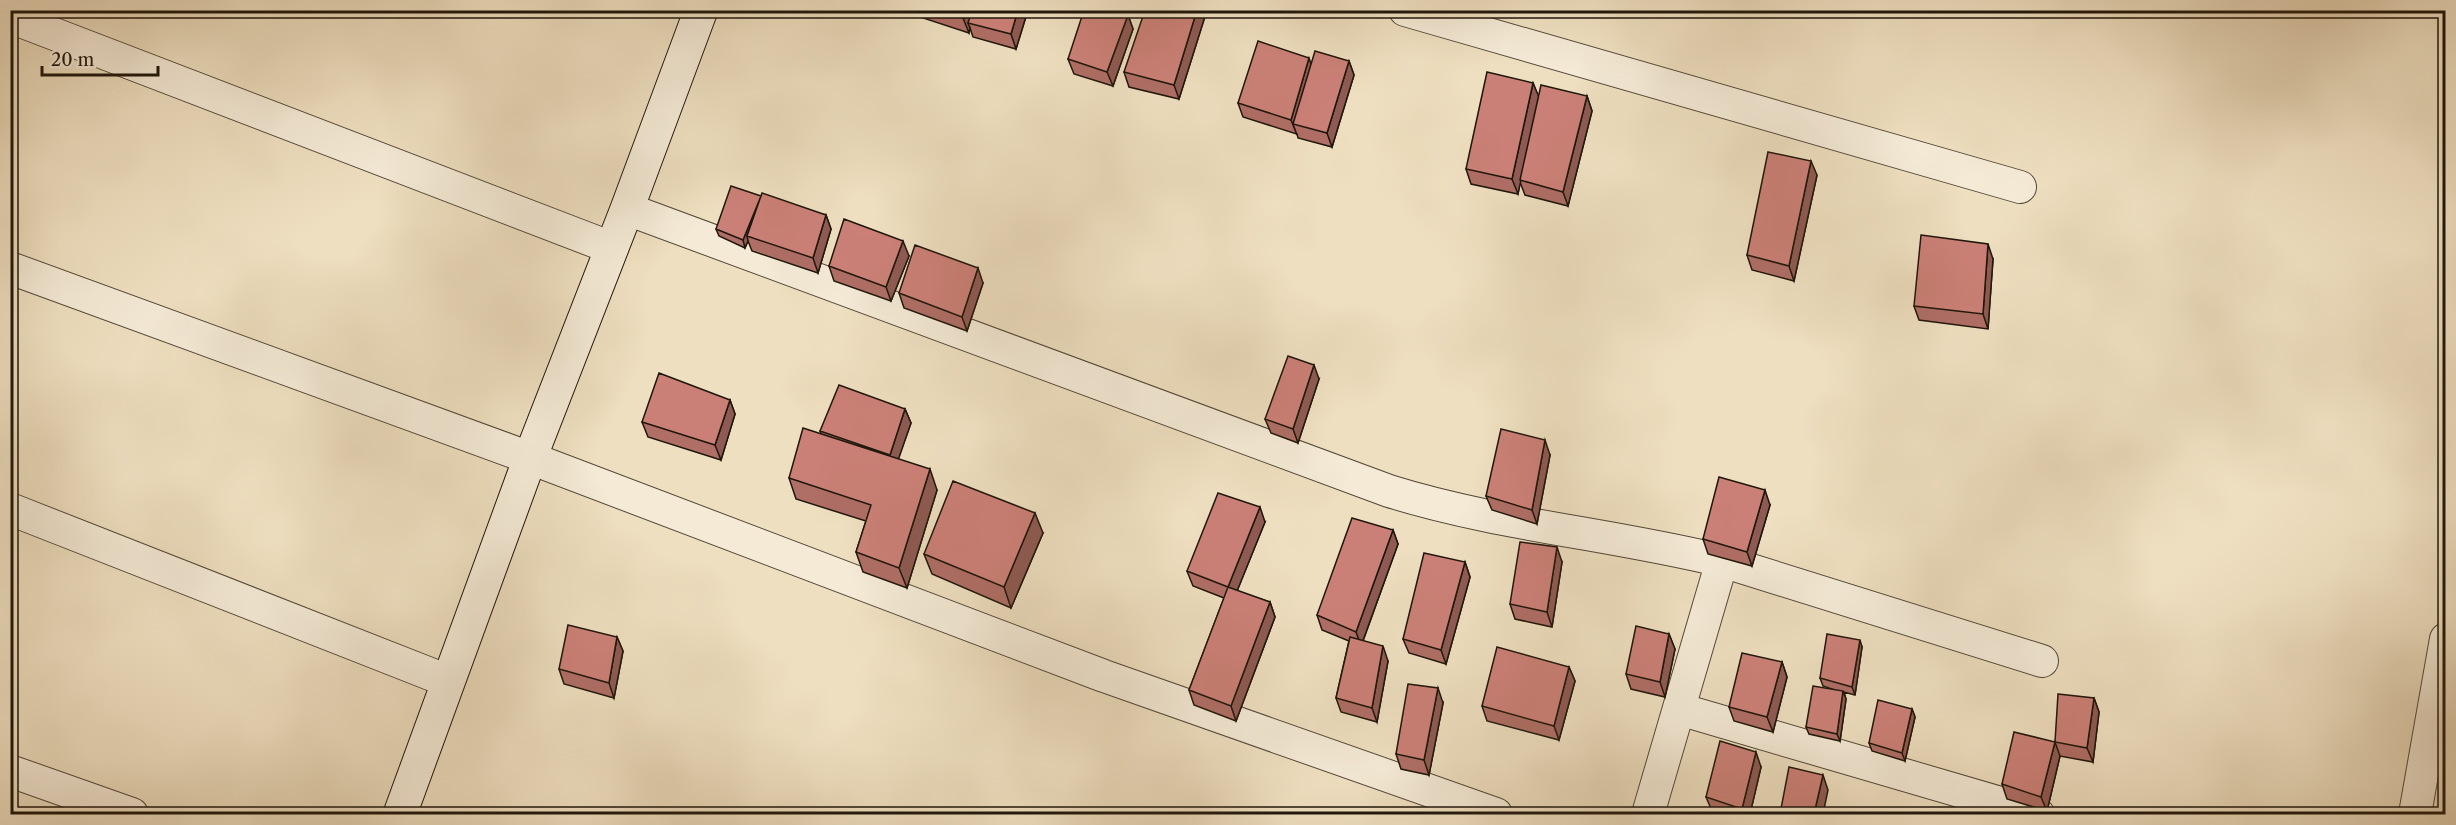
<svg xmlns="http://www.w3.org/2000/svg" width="2456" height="825" font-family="'Libre Caslon Text',serif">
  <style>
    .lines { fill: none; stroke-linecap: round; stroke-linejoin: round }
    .minor-casing { stroke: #534838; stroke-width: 34 }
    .secondary-casing { stroke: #1f160b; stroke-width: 35 }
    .minor { stroke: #f4ead6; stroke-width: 32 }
    .secondary { stroke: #f4ead6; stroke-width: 33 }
    .wall { fill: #af6e66; stroke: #1f160b; stroke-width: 1.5 }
    .shaded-wall { fill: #8e5a53; stroke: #1f160b; stroke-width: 1.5 }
    .building { fill: #cb8077; stroke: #1f160b; stroke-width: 1.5 }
  </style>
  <rect width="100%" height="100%" fill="#eedfc0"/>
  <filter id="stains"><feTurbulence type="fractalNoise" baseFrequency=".00333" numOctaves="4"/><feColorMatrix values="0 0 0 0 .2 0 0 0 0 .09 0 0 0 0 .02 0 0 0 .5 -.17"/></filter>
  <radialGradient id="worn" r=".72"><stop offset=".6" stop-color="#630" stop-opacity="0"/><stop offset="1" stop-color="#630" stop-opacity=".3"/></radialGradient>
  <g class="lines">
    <g class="minor-casing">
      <path id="minor" d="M1405 10 2020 187
        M10 17 612 248
        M627 209 1389 491C1498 525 1612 534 1722 561L2042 661
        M10 268 530 458 1104 676 1496 814
        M10 509 448 681
        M1679 709 2038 814
        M10 771 132 814
        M1648 814 1722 561
        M2415 814 2446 639"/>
    </g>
    <g class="secondary-casing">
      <path id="secondary" d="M400 814 530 458 627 209 701 10"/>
    </g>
    <use href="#minor" class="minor"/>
    <use href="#secondary" class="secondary"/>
  </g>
  <path class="wall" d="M896 10H907V14Z
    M917 10H1028L1016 49 973 37 970 28 969 33 920 17Z
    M1207 10 1179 99 1129 87 1124 72Z
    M1128 15 1133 29 1113 86 1074 74 1068 59Z
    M1349 61 1354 75 1332 147 1298 138 1297 134 1243 117 1238 103 1311 63Z
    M1533 83 1538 96H1587L1592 111 1568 206 1525 195 1520 182 1518 194 1471 184 1466 169Z
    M1817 175 1794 281 1752 270 1747 255Z
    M761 196 826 215 831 229 818 273 752 251 748 241 745 248 719 236 716 229Z
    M909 256 891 301 834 281 829 266Z
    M1993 259 1988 329 1919 320 1914 306Z
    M983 283 967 331 904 308 899 293Z
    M1319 379 1298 443 1271 433 1265 419Z
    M730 400 735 414 721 460 648 437 642 422Z
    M905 409 911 423 898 459 937 490 907 588 863 572 856 552 866 521 796 499 789 478 821 434 820 431Z
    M1550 455 1537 524 1492 510 1486 496Z
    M1770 505 1752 566 1708 554 1703 539Z
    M1265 522 1237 591 1270 602 1275 617 1236 721 1194 705 1189 690 1224 598 1193 586 1187 571Z
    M1393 530 1398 544 1363 641 1388 661 1377 722 1341 712 1336 698 1349 641 1322 630 1317 615Z
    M1043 533 1011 608 932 574 924 554Z
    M1465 562 1470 577 1446 664 1409 653 1403 639Z
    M1562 562 1552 627 1515 619 1510 604Z
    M1669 634 1675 649 1665 697 1631 689 1626 674Z
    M617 637 623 651 614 698 564 684 559 669Z
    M1862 647 1855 695 1844 692 1846 699 1840 741 1809 734 1806 727 1835 690 1823 686 1820 678Z
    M1782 662 1787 677 1773 732 1734 721 1729 707Z
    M1569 667 1575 681 1559 740 1487 721 1482 706Z
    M2094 698 2099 712 2093 762 2060 756 2047 811 2007 799 2002 784 2055 742Z
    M1443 703 1429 775 1401 769 1396 754Z
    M1912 709 1915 717 1905 761 1872 751 1869 743Z
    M1761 767 1750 814H1721L1712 811 1706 797Z"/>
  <path class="shaded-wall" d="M966 10H975L968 23 970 28 969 33 963 18Z
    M1018 10H1028L1016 49 1011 34Z
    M1197 10H1207L1179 99 1174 85Z
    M1128 15 1133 29 1113 86 1107 72Z
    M1309 58 1314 72 1293 124 1297 135 1291 120Z
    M1349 61 1354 75 1332 147 1327 133Z
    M1533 83 1539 97 1518 194 1512 179Z
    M1587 96 1592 111 1568 206 1563 192Z
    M1811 161 1817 175 1794 281 1789 266Z
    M761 196 747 236 748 241 745 248 743 240Z
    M826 215 831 229 818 273 813 258Z
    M903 241 909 256 891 301 886 287Z
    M1988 244 1993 259 1988 329 1983 314Z
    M978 268 983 283 967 331 962 317Z
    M1314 365 1319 379 1298 443 1293 429Z
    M730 400 735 414 721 460 715 445Z
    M905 409 911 423 895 469 890 455Z
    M1545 440 1550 455 1537 524 1532 510Z
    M930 469 937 490 907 588 899 568Z
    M1765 490 1770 505 1752 566 1747 552Z
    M1260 507 1265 522 1233 601 1228 587Z
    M1035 513 1043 533 1011 608 1004 587Z
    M1393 530 1398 544 1361 646 1356 632Z
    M1557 547 1562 562 1552 627 1547 612Z
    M1465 562 1470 577 1446 664 1441 650Z
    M1270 602 1275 617 1236 721 1231 706Z
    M1669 634 1675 649 1665 697 1660 682Z
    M617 637 623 651 614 698 609 683Z
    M1860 640 1862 647 1855 695 1852 687Z
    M1383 646 1388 661 1377 722 1372 708Z
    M1782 662 1787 677 1773 732 1767 717Z
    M1569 667 1575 681 1559 740 1554 726Z
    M1438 688 1443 703 1429 775 1424 760Z
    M1843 691 1846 699 1840 741 1837 734Z
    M2094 698 2099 712 2093 762 2087 748Z
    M1912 709 1915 717 1905 761 1902 753Z
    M2055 742 2060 756 2047 811 2041 797Z
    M1756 752 1761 767 1750 814H1744L1742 809Z
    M1823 775 1828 790 1823 814H1814Z"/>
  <path class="building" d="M938 10H966L963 18Z
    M972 10H1018L1011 34 968 23Z
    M1084 10H1114L1128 15 1107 72 1068 59Z
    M1145 10H1197L1174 85 1124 72Z
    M1258 41 1309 58 1291 120 1238 103Z
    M1315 51 1349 61 1327 133 1293 124Z
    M1487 72 1533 83 1512 179 1466 169Z
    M1541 85 1587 96 1563 192 1520 180Z
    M1768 152 1811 161 1789 266 1747 255Z
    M731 186 761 196 743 240 716 229Z
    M762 193 826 215 813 258 747 236Z
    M844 219 903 241 886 287 829 266Z
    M1921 235 1988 244 1983 314 1914 306Z
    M915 245 978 268 962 317 899 293Z
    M1288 356 1314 365 1293 429 1265 419Z
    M659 373 730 400 715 445 642 422Z
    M839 385 905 409 890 455 820 431Z
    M803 428 930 469 899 568 856 552 871 505 789 478Z
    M1501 429 1545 440 1532 510 1486 496Z
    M1719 477 1765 490 1747 552 1703 539Z
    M953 481 1035 513 1004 587 924 554Z
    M1218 493 1260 507 1228 587 1270 602 1231 706 1189 690 1228 587 1187 571Z
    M1352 518 1393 530 1356 632 1317 615Z
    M1520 542 1557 547 1547 612 1510 604Z
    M1424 553 1465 562 1441 650 1403 639Z
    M568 625 617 637 609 683 559 669Z
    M1636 626 1669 634 1660 682 1626 674Z
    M1827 634 1860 640 1852 687 1820 678Z
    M1350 637 1383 646 1372 708 1336 698Z
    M1497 647 1569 667 1554 726 1482 706Z
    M1742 653 1782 662 1767 717 1729 707Z
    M1408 684 1438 688 1424 760 1396 754Z
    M1813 686 1843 691 1837 734 1806 727Z
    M2058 694 2094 698 2087 748 2055 742Z
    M1878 700 1912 709 1902 753 1869 743Z
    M2014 732 2055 742 2041 797 2002 784Z
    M1720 741 1756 752 1742 809 1706 797Z
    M1789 767 1823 775 1814 814H1780Z"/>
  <rect width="2456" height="825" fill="none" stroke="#eedfc0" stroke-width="36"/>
  <rect x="12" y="12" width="2432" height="801" fill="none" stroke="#1f160b" stroke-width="3"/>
  <rect x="18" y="18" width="2420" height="789" fill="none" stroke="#1f160b" stroke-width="1.5"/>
  <path d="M42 66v9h116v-9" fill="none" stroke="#1f160b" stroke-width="3"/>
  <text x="51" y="66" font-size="18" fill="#1f160b" stroke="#f4ead6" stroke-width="4.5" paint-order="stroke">20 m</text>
  <rect width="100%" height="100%" filter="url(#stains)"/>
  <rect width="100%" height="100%" fill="url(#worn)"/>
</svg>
